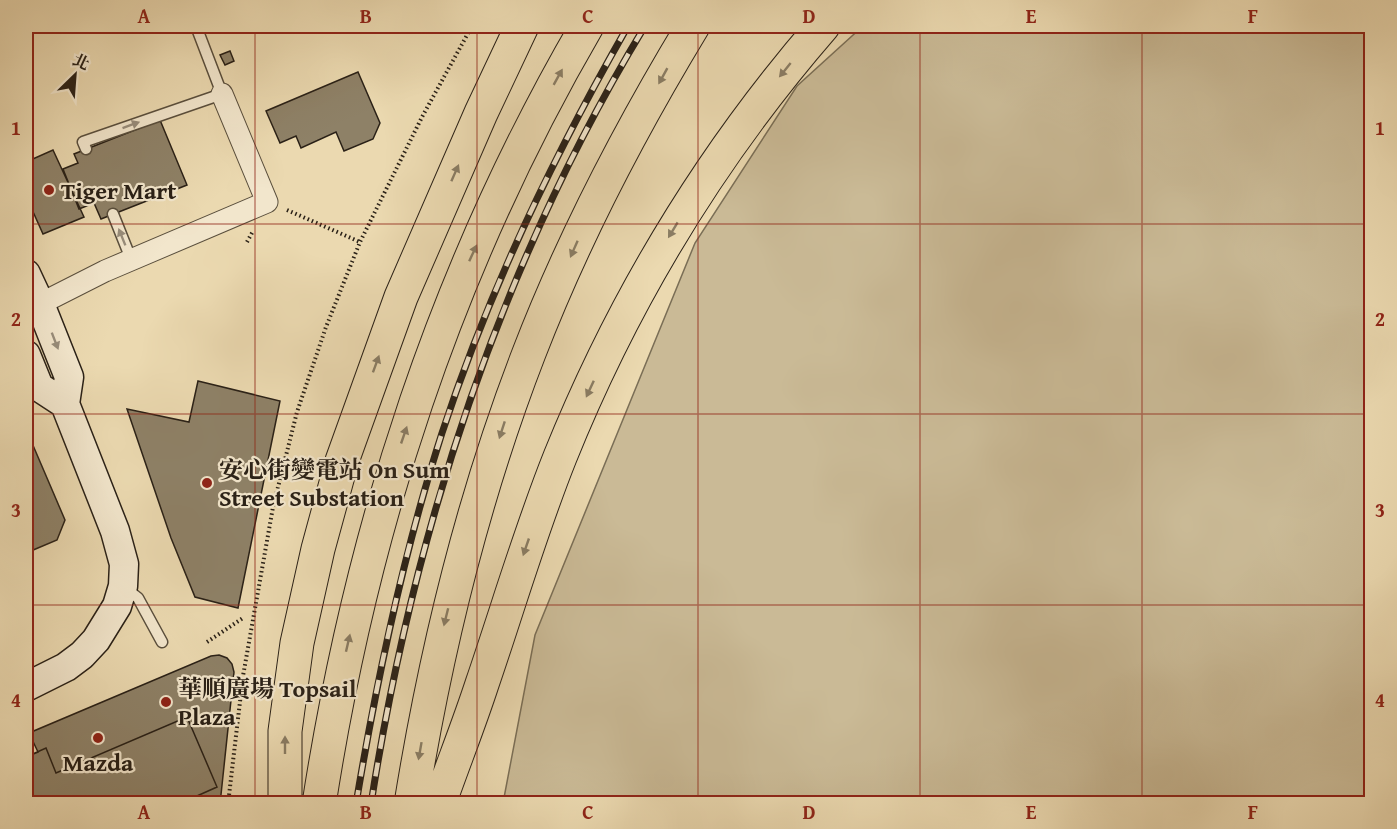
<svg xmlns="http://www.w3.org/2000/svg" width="1397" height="829" font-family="'Gentium Book Plus','Noto Serif TC',serif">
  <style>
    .green { fill: #caba96; stroke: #7a6e56; stroke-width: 1.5 }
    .building { fill: #8e8167; stroke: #2a2117; stroke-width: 1.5 }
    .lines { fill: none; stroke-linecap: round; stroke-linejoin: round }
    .lane-casing { stroke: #5a4f3d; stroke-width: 13 }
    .street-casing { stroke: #5a4f3d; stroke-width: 23 }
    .secondary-casing { stroke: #2a2117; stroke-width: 31 }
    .highway-casing { stroke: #2a2117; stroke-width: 35 }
    .path { stroke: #2a2117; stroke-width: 4; stroke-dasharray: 1.5 3; stroke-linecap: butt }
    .lane { stroke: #f2e6cc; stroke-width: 10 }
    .street { stroke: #f2e6cc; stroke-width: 21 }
    .secondary { stroke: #f2e6cc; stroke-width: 28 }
    .highway { stroke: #ebd9b0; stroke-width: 33 }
    .rail-casing { stroke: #2a2117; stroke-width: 7 }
    .rail { stroke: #f2e6cc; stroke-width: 4.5; stroke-dasharray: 14; stroke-linecap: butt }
    .oneway { fill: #8a7d64 }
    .oneway2 { fill: #988d7b }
    .grid { fill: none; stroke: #8f2418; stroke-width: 1.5; stroke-opacity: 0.55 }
    .poi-dot { fill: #8f2418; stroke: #f2e6cc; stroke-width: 2 }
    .labels { text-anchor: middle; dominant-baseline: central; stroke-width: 4.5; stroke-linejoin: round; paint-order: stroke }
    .poi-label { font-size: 24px; font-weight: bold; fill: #2a2117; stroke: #f2e6cc; text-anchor: start }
    .neatline { fill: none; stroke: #8f2418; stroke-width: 2 }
    .grid-label { font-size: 20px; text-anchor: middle; font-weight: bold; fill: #8f2418 }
  </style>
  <rect width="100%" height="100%" fill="#ebd9b0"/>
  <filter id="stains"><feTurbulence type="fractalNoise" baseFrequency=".00333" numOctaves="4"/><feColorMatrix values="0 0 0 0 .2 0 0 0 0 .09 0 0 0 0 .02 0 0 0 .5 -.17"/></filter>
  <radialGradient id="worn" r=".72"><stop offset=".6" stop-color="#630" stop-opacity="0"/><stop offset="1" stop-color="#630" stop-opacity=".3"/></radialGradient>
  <path class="green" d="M863 26H1371V803H503L535 635 695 243 797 86Z"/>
  <path class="building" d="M230 51 234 61 225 65 220 55Z
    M358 72 380 123 373 139 344 151 336 132 301 148 296 136 280 143 266 111Z
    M160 120 187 185 101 219 94 203 79 209 63 169 78 163 74 154Z
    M53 150 84 217 43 234 26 196V162Z
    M198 381 280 401 238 608 195 597 171 538 127 409 189 422Z
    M26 429 65 520 57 540 26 553Z
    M219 655 227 658 232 664 234 672 220 804H26V757L38 752 29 733 211 656Z
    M187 717 217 787 179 804H26V757L46 748 56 773Z"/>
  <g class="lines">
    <g class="lane-casing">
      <path id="lane" d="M86 149 83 142 222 94 196 26
        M113 214 131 259
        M124 587 138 598 162 642"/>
    </g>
    <g class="street-casing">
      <path id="street" d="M26 311 105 271 267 202 222 94"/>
    </g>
    <g class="secondary-casing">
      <path id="secondary" d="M26 274 40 304 69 377 65 404 115 531 124 564 123 586 117 606 96 640 82 655 66 667 26 687
        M26 355 39 387 65 404"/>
    </g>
    <g class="highway-casing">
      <path id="highway" d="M285 804V731L297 643 318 549 342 461 401 297 481 113 522 26
        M319 804C362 527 446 268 587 26
        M411 804C436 649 472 500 529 353 573 239 630 130 693 26
        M439 804C453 764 469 724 482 684 508 608 530 532 560 457 624 298 711 155 823 26"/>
    </g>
    <path class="path" d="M26 130V129
      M287 210 360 242
      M247 242 253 231
      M207 642 243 618
      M228 804 243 676 273 507 297 412 326 327 360 242 422 117 472 26"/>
    <use href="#lane" class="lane"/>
    <use href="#street" class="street"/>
    <use href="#secondary" class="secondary"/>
    <use href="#highway" class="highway"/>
    <g class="rail-casing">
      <path id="rail" d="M356 804C377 678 403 554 442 433 489 290 554 155 628 26
        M371 804C414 528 500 265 645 26"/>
    </g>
    <use href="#rail" class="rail"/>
  </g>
  <defs><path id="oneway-solid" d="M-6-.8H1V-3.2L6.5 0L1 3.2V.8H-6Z" transform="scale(1.5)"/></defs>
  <g class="oneway">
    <use href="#oneway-solid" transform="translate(785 70) rotate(129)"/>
    <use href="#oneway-solid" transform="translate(663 76) rotate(119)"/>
    <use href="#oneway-solid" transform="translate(558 77) rotate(-61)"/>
    <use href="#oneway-solid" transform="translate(455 173) rotate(-66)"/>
    <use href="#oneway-solid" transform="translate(673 230) rotate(121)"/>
    <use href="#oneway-solid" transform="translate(574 249) rotate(114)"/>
    <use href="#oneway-solid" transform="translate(473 253) rotate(-65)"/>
    <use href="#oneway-solid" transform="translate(376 364) rotate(-70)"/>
    <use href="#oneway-solid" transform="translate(590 389) rotate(115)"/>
    <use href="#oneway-solid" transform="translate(502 430) rotate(108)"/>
    <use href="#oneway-solid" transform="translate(404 435) rotate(-71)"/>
    <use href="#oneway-solid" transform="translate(526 547) rotate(109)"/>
    <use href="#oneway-solid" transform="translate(446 617) rotate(104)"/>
    <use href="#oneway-solid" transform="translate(348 643) rotate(-77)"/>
    <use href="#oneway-solid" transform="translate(285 745) rotate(-90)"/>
    <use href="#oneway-solid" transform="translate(420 751) rotate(100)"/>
  </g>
  <g class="oneway2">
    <use href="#oneway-solid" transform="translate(131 125) rotate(-20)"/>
    <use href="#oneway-solid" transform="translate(122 237) rotate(-112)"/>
    <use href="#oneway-solid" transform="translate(55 341) rotate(69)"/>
  </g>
  <path class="grid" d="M255 26V804M477 26V804M698 26V804M920 26V804M1142 26V804M26 224H1372M26 414H1372M26 605H1372"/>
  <g class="poi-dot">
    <circle cx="49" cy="190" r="6"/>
    <circle cx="207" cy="483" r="6"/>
    <circle cx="166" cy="702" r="6"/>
    <circle cx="98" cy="738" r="6"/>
  </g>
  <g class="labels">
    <g class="poi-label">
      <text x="61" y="190">Tiger Mart</text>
      <text x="219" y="469">安心街變電站 On Sum<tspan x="219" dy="28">Street Substation</tspan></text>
      <text x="178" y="688">華順廣場 Topsail<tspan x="178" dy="28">Plaza</tspan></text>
      <text x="98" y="762" text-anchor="middle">Mazda</text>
    </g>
  </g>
  <rect width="1397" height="829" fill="none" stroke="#ebd9b0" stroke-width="66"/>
  <g transform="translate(75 75) rotate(25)" stroke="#f2e6cc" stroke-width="4.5" paint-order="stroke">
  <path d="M0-4.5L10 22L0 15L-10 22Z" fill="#2a2117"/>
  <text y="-9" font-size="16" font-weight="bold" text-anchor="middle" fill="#2a2117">北</text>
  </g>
  <rect x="33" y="33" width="1331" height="763" class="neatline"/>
  <g class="grid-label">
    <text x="144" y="23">A</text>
    <text x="366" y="23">B</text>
    <text x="588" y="23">C</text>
    <text x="809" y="23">D</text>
    <text x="1031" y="23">E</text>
    <text x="1253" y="23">F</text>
    <text x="16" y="135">1</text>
    <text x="1380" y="135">1</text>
    <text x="16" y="326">2</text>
    <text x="1380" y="326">2</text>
    <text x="16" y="517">3</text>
    <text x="1380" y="517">3</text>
    <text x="16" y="707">4</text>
    <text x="1380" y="707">4</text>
    <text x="144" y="819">A</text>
    <text x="366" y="819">B</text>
    <text x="588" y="819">C</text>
    <text x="809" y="819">D</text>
    <text x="1031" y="819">E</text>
    <text x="1253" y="819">F</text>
  </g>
  <rect width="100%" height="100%" filter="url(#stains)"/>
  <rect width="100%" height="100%" fill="url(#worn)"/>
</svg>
